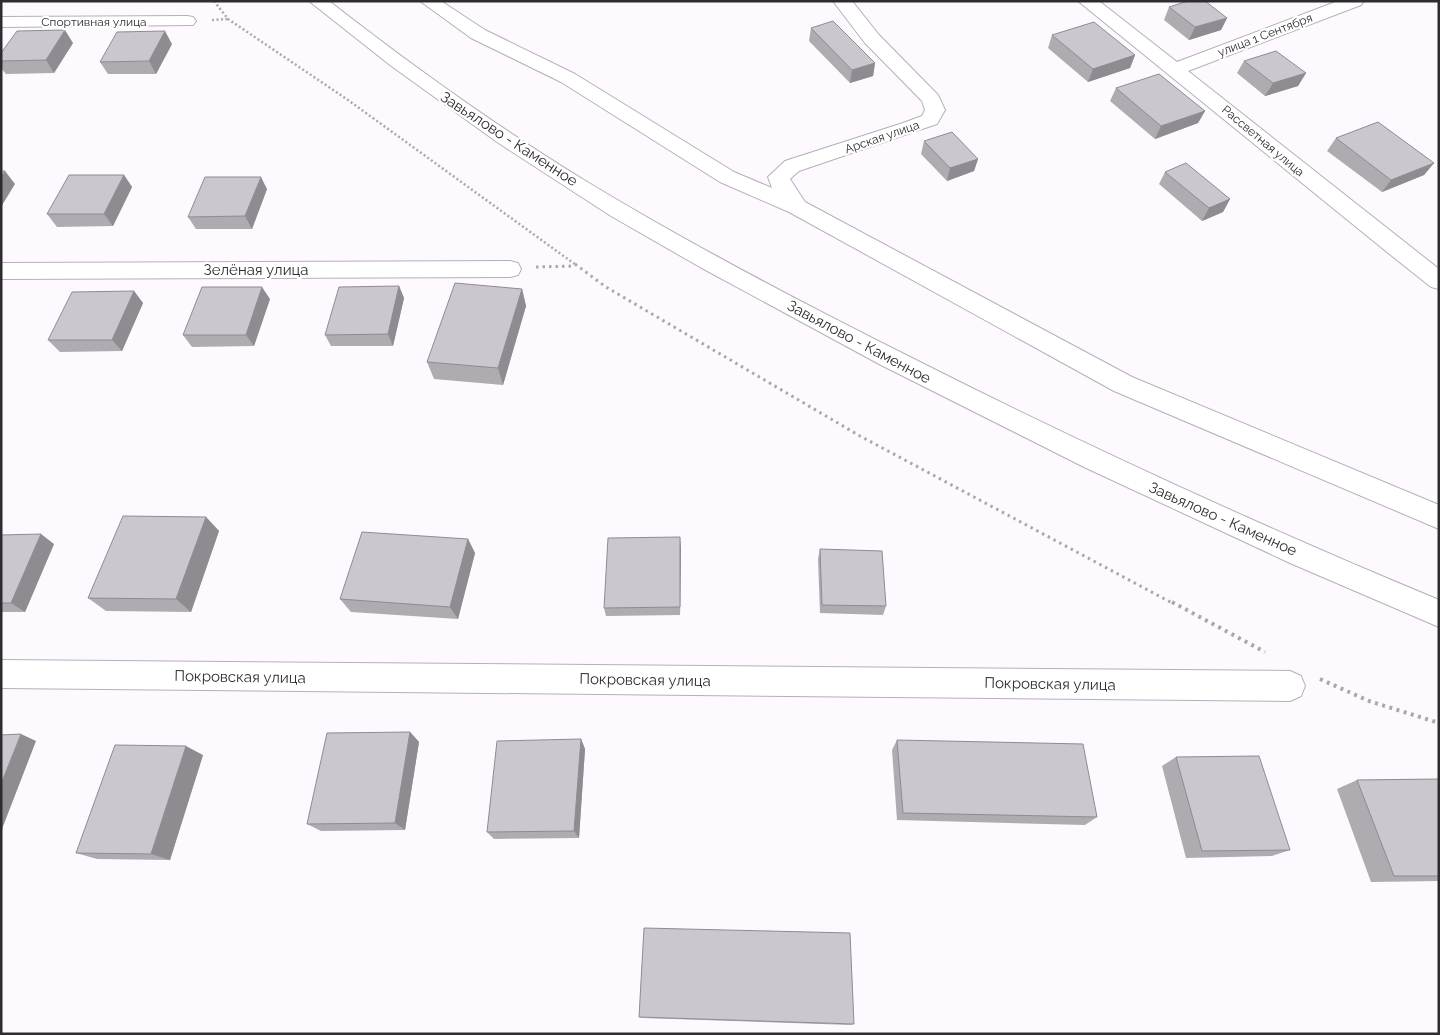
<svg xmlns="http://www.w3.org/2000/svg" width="1440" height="1035" font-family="Raleway,sans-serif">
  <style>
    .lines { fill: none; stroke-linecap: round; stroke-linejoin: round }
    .minor-casing { stroke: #b5b0b8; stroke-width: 2 }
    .major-casing { stroke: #b5b0b8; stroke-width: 2 }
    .path-far2 { stroke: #aba8ac; stroke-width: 2.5; stroke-dasharray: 2 2.5; stroke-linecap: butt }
    .path-far1 { stroke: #aba8ac; stroke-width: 3; stroke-dasharray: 2.5 4; stroke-linecap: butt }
    .path { stroke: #aba8ac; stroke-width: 4; stroke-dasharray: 3 4.5; stroke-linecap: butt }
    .minor { fill: #fff; fill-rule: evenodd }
    .major { fill: #fff; fill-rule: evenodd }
    .wall { fill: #afabb1 }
    .shaded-wall { fill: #8f8b90 }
    .building { fill: #ccc7ce; stroke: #8f8b90 }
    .labels { text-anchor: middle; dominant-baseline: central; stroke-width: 4.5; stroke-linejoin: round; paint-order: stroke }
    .far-street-label { font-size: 12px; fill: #2e2c2f; stroke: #fff }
    .street-label { font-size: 15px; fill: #2e2c2f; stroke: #fff }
  </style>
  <rect width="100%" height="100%" fill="#fdf9ff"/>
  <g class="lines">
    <g class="minor-casing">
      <path id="minor" d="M420 1H441L485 30 575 74 734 172 772 188 768 177 785 161 903 123 922 116 925 110 922 101 865 43 833 1H852L879 35 938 95 945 110 937 124 799 171 790 179 805 202 1132 377 1439 505V529L1114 391 789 212 720 182 561 82 471 38Z
        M1078 1H1099L1177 62 1338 1H1364L1361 5 1188 71 1439 269V289L1431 287 1387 252Z
        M187 16 193 17 196 21 193 25 1 27V17Z
        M510 261 518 263 521 269 518 275 510 277 1 279V263Z
        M1 660 1290 671 1301 676 1305 686 1301 696 1290 701 1 688Z"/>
    </g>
    <g class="major-casing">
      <path id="major" d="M309 1H329C411 65 496 126 584 180 691 245 802 303 914 359 1086 446 1261 526 1439 600V627L1290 563 1084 467 881 365 700 267 611 216 497 142 390 65Z"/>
    </g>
    <path class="path-far2" d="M214 1 228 19 348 100 576 265
      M212 20 228 19"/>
    <path class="path-far1" d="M575 264 606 287 860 436 1174 604
      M536 267 575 266"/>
    <path class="path" d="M1172 602 1265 652
      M1320 679 1369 701 1439 723"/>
    <use href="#minor" class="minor"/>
    <use href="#major" class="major"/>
  </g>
  <path class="wall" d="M1169 7 1227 18 1221 30 1189 40 1164 20Z
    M811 28 875 63 873 76 850 83 809 41Z
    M1052 35 1135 55 1130 68 1088 82 1048 48Z
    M73 43 54 73 6 74 1 68V53Z
    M172 44 156 74H108L100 62Z
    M1244 61 1306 73 1298 86 1265 96 1237 73Z
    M1116 88 1205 111 1198 123 1155 139 1110 101Z
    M1336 138 1434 163 1424 175 1382 192 1327 151Z
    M924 141 978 159 974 171 947 181 921 154Z
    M1165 172 1230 199 1223 212 1202 221 1159 184Z
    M124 175 132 187 113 226 57 227 47 214Z
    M267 189 252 229H196L188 217Z
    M399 286 404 298 393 346H331L325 335Z
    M522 289 526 306 503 385 434 379 427 362Z
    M134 291 143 303 122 351 60 352 48 340Z
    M270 299 254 346 192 347 183 335Z
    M206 517 219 531 191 612 106 611 88 598Z
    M1 535 54 544 25 612H1Z
    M468 539 475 553 458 619 351 612 340 599Z
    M681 547 680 615 606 616 604 608Z
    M820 549 886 606 883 615 820 613 818 559Z
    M410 732 419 742 405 830 321 831 307 824Z
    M581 739 585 749 579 838 494 839 487 832Z
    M897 740 1097 817 1085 825 897 820 892 750Z
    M203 755 170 860 97 859 76 853Z
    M1176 757 1290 850 1272 856 1186 858 1162 766Z
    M1439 779V881L1371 882 1337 789 1357 780Z
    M639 1017 854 1024 850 1025 642 1018Z"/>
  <path class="shaded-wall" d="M1227 18 1221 30 1189 40 1195 27Z
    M65 30 73 43 54 73 46 60Z
    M165 31 172 44 156 74 149 61Z
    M1135 55 1130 68 1088 82 1093 69Z
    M875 63 873 76 850 83 852 70Z
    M1306 73 1298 86 1265 96 1273 83Z
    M1205 111 1198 123 1155 139 1161 126Z
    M978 159 974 171 947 181 950 168Z
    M1434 163 1424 175 1382 192 1391 180Z
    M5 171 15 184 1 207V177Z
    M124 175 132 187 113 226 104 214Z
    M261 177 267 189 252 229 245 216Z
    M1230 199 1223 212 1202 221 1209 208Z
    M399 286 404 298 393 346 388 334Z
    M262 287 270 299 254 346 246 335Z
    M522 289 526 306 503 385 498 368Z
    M134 291 143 303 122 351 112 340Z
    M206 517 219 531 191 612 176 599Z
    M41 534 54 544 25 612 11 603Z
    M680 537 681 547 680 615Z
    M468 539 475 553 458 619 450 607Z
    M410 732 419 742 405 830 395 823Z
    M21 734 36 741 2 829H1V784Z
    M581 739 585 749 579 838 574 831Z
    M186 746 203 755 170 860 151 854Z"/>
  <path class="building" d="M1188 1H1205L1227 18 1195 27 1169 7Z
    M833 21 875 63 852 70 811 28Z
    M1094 22 1135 55 1093 69 1052 35Z
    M65 30 46 60 1 61V53L17 31Z
    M165 31 149 61 100 62 117 32Z
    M1276 51 1306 73 1273 83 1244 61Z
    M1159 74 1205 111 1161 126 1116 88Z
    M1378 122 1434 163 1391 180 1336 138Z
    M952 132 978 159 950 168 924 141Z
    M1186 163 1230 199 1209 208 1165 172Z
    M1 171H5L1 177Z
    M69 175H124L104 214H47Z
    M205 177H261L245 216 188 217Z
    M455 283 522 289 498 368 427 362Z
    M399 286 388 334 325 335 339 287Z
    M202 287H262L246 335H183Z
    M134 291 112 340H48L72 292Z
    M123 516 206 517 176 599 88 598Z
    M362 532 468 539 450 607 340 599Z
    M41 534 11 603H1V535Z
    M680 537V607L604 608 608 538Z
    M820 549 882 551 886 606 822 605Z
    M410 732 395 823 307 824 327 733Z
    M21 734 1 784V735Z
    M581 739 574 831 487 832 497 741Z
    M897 740 1083 744 1097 817 903 813Z
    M115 745 186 746 151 854 76 853Z
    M1259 756 1290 850 1202 851 1176 757Z
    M1439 779V876H1394L1357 780Z
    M644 928 850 933 854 1024 639 1017Z"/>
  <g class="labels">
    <g class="far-street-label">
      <text x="94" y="22">Спортивная улица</text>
      <text transform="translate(1265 35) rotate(-21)">улица 1 Сентября</text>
      <text transform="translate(882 137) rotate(-19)">Арская улица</text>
      <text transform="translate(1263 141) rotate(40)">Рассветная улица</text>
    </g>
    <g class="street-label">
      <text transform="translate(509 139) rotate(33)">Завьялово - Каменное</text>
      <text x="256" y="270">Зелёная улица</text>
      <text transform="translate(859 342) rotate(28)">Завьялово - Каменное</text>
      <text transform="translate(1223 519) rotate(24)">Завьялово - Каменное</text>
      <text transform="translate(240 677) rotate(1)">Покровская улица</text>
      <text transform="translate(645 680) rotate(1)">Покровская улица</text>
      <text transform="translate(1050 684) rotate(1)">Покровская улица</text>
    </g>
  </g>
  <rect width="1440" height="1035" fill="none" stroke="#2e2c2f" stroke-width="5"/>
</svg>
